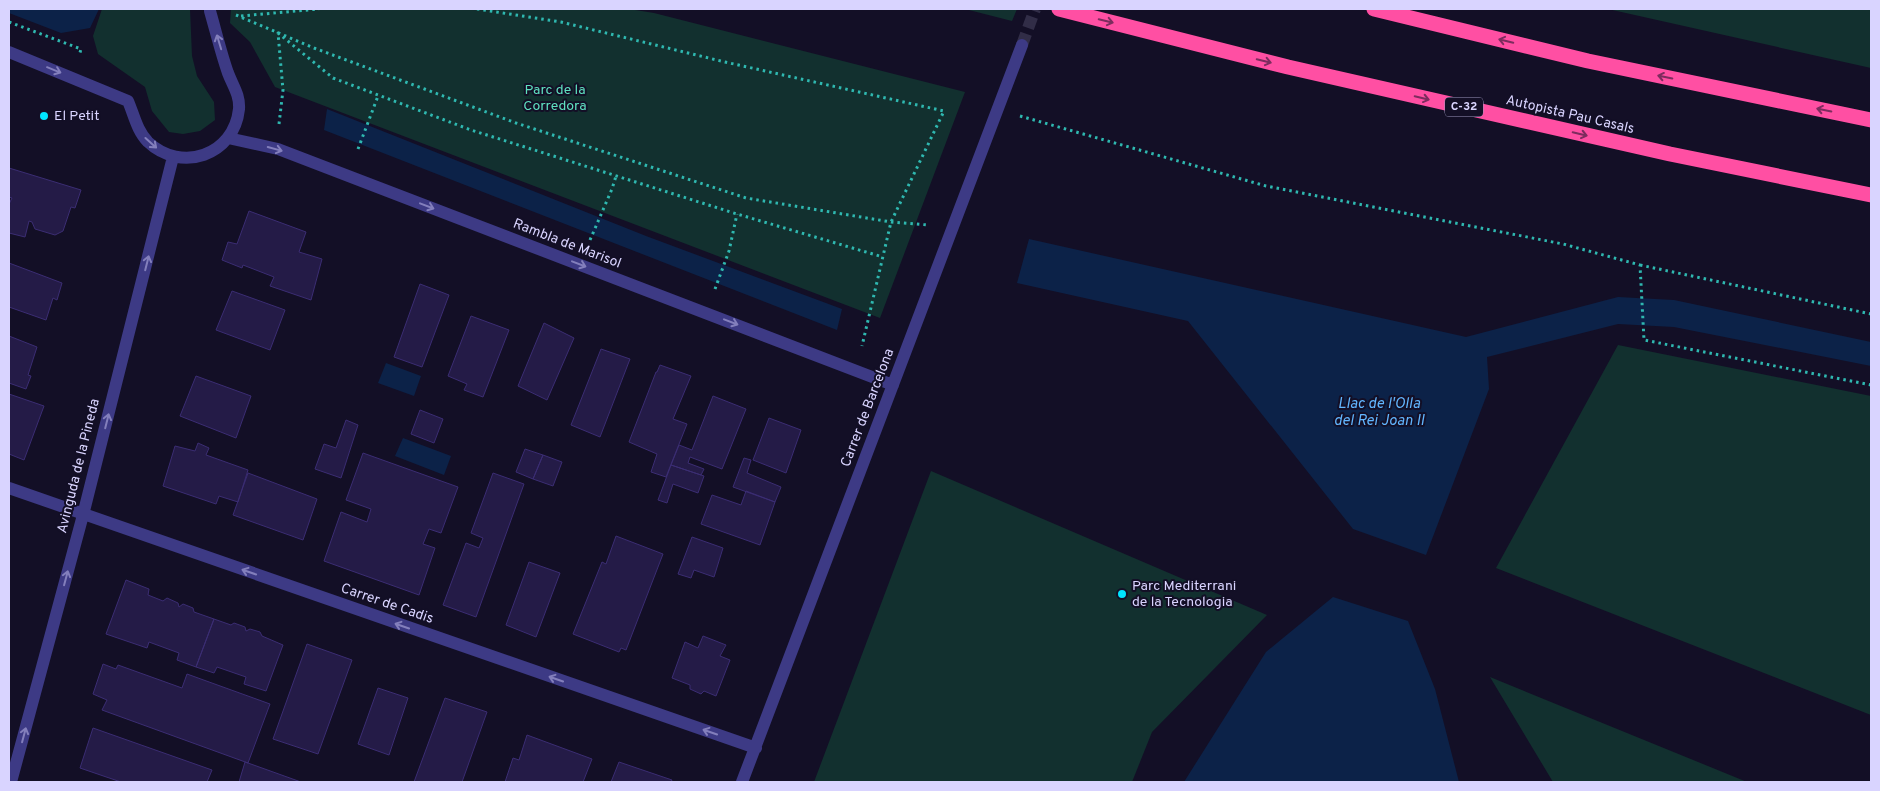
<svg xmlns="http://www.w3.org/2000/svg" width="1880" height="791" font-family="Overpass,sans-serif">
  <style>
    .green { fill: #12302f }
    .water { fill: #0c2248 }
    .building { fill: #241b47; stroke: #3b2d73 }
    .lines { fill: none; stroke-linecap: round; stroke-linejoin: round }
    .minor-tunnel { stroke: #312d47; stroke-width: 12; stroke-dasharray: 12 6; stroke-linecap: butt }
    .path { stroke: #2fb8b0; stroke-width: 3; stroke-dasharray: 2.5 4; stroke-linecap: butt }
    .minor { stroke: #3d3a85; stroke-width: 12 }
    .motorway { stroke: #ff4fa3; stroke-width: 15 }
    .oneway { stroke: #7d2c5e }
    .oneway2 { stroke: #837fbc }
    .poi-dot { fill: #00e5ff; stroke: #130f26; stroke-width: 2 }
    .labels { text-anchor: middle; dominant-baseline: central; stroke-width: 4; stroke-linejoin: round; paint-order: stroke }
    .shield { fill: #130f26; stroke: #9e99be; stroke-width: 1 }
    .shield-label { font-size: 12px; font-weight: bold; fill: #d9d4ff }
    .park-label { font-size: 14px; fill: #5fe0c0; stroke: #130f26 }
    .street-label { font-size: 14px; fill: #d9d4ff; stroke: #130f26 }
    .poi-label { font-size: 14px; fill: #d9d4ff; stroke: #130f26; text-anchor: start }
    .water-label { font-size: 15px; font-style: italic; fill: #62b6ff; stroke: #130f26 }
  </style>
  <rect width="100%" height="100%" fill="#130f26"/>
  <path class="green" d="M102 9H190L192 56 197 76 214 102 215 120 200 131 183 134 169 132 152 111 145 87 98 54 93 36Z
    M231 9H629L654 13 965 92 880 318 275 87 250 42 230 23Z
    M965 9H1017L1012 21Z
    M1608 9H1871V68Z
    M1618 345 1871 396V715L1496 568Z
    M931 471 1267 615 1152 732 1132 782H814Z
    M1490 677 1747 782H1553Z"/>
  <path class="water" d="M9 9H99L90 28 61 33 9 13Z
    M327 109 646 236 842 309 837 330 324 130Z
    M1029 239 1466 337 1618 297 1674 300 1871 342V366L1674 327 1618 324 1487 357 1489 389 1426 555 1353 529 1188 321 1017 283Z
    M386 363 421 376 414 396 378 383Z
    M403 438 451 456 444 475 395 456Z
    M1333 597 1408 621 1435 689 1459 782H1184L1266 652Z"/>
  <path class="building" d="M9 168 81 190 75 208 71 207 63 231 55 235 35 229 32 222 29 221 25 237 9 233V204L12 198 9 197Z
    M249 211 306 232 299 252 322 259 311 300 270 286 274 277 243 265 242 268 222 260 228 242 237 244Z
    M9 263 62 283 57 300 53 298 46 320 9 307Z
    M420 284 449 295 422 367 394 357Z
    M232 291 285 310 270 350 216 330Z
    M471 316 509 330 483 397 464 390 467 384 448 376Z
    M544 323 574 338 547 400 518 386Z
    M9 336 37 347 28 375 31 376 26 389 9 383Z
    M601 349 630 359 600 437 571 425Z
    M660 365 691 376 673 419 687 424 666 477 651 472 657 454 629 442 656 372H657Z
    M196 376 251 396 236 438 180 416Z
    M9 394 44 406 24 460 9 454Z
    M713 396 746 409 722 469 690 457 688 463 704 469 701 475 671 465 679 445 692 450Z
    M420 410 443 419 434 443 411 434Z
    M769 418 801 430 786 473 753 460Z
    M346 420 358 425 341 478 315 469 324 444 336 448Z
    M198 443 209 448 206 455 248 470 238 502 219 496 216 504 163 486 175 446 195 451Z
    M525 449 543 455 533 479 516 472Z
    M363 453 458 487 441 533 429 529 423 544 435 548 419 595 324 561 341 512 367 522 371 509 346 500Z
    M543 455 562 462 553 486 533 479Z
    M744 458 751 460 747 473 781 487 775 502 733 487Z
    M671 465 704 476 698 493 673 484 667 503 658 500Z
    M248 473 317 499 303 540 233 515Z
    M493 473 524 484 476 617 443 605 466 543 479 548 483 538 471 533Z
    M746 491 775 502 760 545 701 524 712 495 741 505Z
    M616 536 663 554 626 650 621 648 619 652 573 634 602 562 606 564Z
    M692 537 723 548 714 577 694 570 691 578 678 574Z
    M529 562 560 573 536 637 506 625Z
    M126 580 149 589 148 595 163 601 167 598 178 603 179 607 183 604 193 608 194 612 214 619 196 667 177 660 179 653 149 642 147 648 106 634Z
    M214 619 231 625 234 623 245 627 246 631 250 629 260 632 262 636 283 645 266 691 244 684 246 677 217 667 214 673 196 667Z
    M703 636 726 645 720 656 730 660 716 696 704 691 701 694 690 689V685L672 678 685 642 698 648Z
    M307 644 352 660 318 754 273 739Z
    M103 664 116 669 118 665 182 688 187 674 270 704 248 763 102 710 107 700 93 694Z
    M378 688 408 698 389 755 358 744Z
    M445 698 487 712 462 782H414Z
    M93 728 212 770 207 782H121L80 768Z
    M527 735 592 759 583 782H505L513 758 519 760Z
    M245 762 248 763 301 782H239Z
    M619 762 672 780 671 782H611Z"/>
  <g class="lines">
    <path class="minor-tunnel" d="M1022 45 1035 9"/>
    <path class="path" d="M477 9 561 22 725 62 944 111 891 222 862 346
      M236 15 314 48 516 123 746 198 891 222 928 225
      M241 16 319 9
      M9 22 81 49 79 56
      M1020 116 1266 186 1563 244 1640 265 1644 340 1871 385
      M279 124 283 90 278 33 333 78 471 130 737 214 883 257
      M358 149 378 96
      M590 240 612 189 616 176
      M1640 265 1871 314
      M715 289 729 251 737 214"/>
    <path class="minor" d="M9 52 128 101C134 115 137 131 148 142 181 173 234 156 239 109 240 95 233 86 228 73 221 53 216 32 210 11V9
      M228 138 278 149 893 385
      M9 488 756 748
      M11 782 83 515 173 157
      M742 782 1022 45"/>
    <path class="motorway" d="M1059 9 1288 67 1670 154 1871 195
      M1374 9 1588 61 1871 120"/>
  </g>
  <defs><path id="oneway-shaft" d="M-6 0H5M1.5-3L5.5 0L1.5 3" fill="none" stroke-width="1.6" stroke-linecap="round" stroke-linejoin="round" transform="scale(1.25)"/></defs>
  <g class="oneway">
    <use href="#oneway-shaft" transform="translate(1106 21) rotate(14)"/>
    <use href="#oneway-shaft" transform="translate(1506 41) rotate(-166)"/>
    <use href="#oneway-shaft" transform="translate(1264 61) rotate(14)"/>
    <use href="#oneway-shaft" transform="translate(1665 77) rotate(-168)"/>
    <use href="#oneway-shaft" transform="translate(1422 98) rotate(13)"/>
    <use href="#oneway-shaft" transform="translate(1824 110) rotate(-168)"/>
    <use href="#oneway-shaft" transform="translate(1580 134) rotate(13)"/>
  </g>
  <g class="oneway2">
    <use href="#oneway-shaft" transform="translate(219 42) rotate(-107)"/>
    <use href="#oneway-shaft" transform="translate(54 70) rotate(22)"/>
    <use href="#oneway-shaft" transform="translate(151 143) rotate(42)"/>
    <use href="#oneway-shaft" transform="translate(275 149) rotate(15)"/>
    <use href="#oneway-shaft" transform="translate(427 206) rotate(21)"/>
    <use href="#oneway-shaft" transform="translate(147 263) rotate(-76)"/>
    <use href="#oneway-shaft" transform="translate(579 264) rotate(21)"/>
    <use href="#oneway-shaft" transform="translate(731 322) rotate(21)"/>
    <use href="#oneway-shaft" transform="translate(107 421) rotate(-76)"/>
    <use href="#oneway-shaft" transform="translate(249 572) rotate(-161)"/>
    <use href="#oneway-shaft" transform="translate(66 578) rotate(-75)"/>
    <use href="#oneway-shaft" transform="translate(402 626) rotate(-161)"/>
    <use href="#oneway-shaft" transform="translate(556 679) rotate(-161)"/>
    <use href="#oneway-shaft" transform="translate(710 732) rotate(-161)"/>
    <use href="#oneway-shaft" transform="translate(24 735) rotate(-75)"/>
  </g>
  <g class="poi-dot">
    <circle cx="44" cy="116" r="5"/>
    <circle cx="1122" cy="594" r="5"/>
  </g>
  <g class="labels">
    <rect class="shield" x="1445" y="97.5" width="38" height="19" rx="4"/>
    <g class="shield-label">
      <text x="1464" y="107">C-32</text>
    </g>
    <g class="park-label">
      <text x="555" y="90">Parc de la<tspan x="555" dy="16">Corredora</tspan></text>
    </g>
    <g class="street-label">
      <text transform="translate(1570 115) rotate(13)">Autopista Pau Casals</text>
      <text transform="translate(567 244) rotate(21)">Rambla de Marisol</text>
      <text transform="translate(868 408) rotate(-69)">Carrer de Barcelona</text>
      <text transform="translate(79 466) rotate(-76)">Avinguda de la Pineda</text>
      <text transform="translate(387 604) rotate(19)">Carrer de Cadis</text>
    </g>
    <g class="poi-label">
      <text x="54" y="116">El Petit</text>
      <text x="1132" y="586">Parc Mediterrani<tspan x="1132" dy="16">de la Tecnologia</tspan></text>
    </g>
    <g class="water-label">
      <text x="1379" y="404">Llac de l'Olla<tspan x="1379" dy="17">del Rei Joan II</tspan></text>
    </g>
  </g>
  <rect width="1880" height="791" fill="none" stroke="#d9d4ff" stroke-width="20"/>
</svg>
